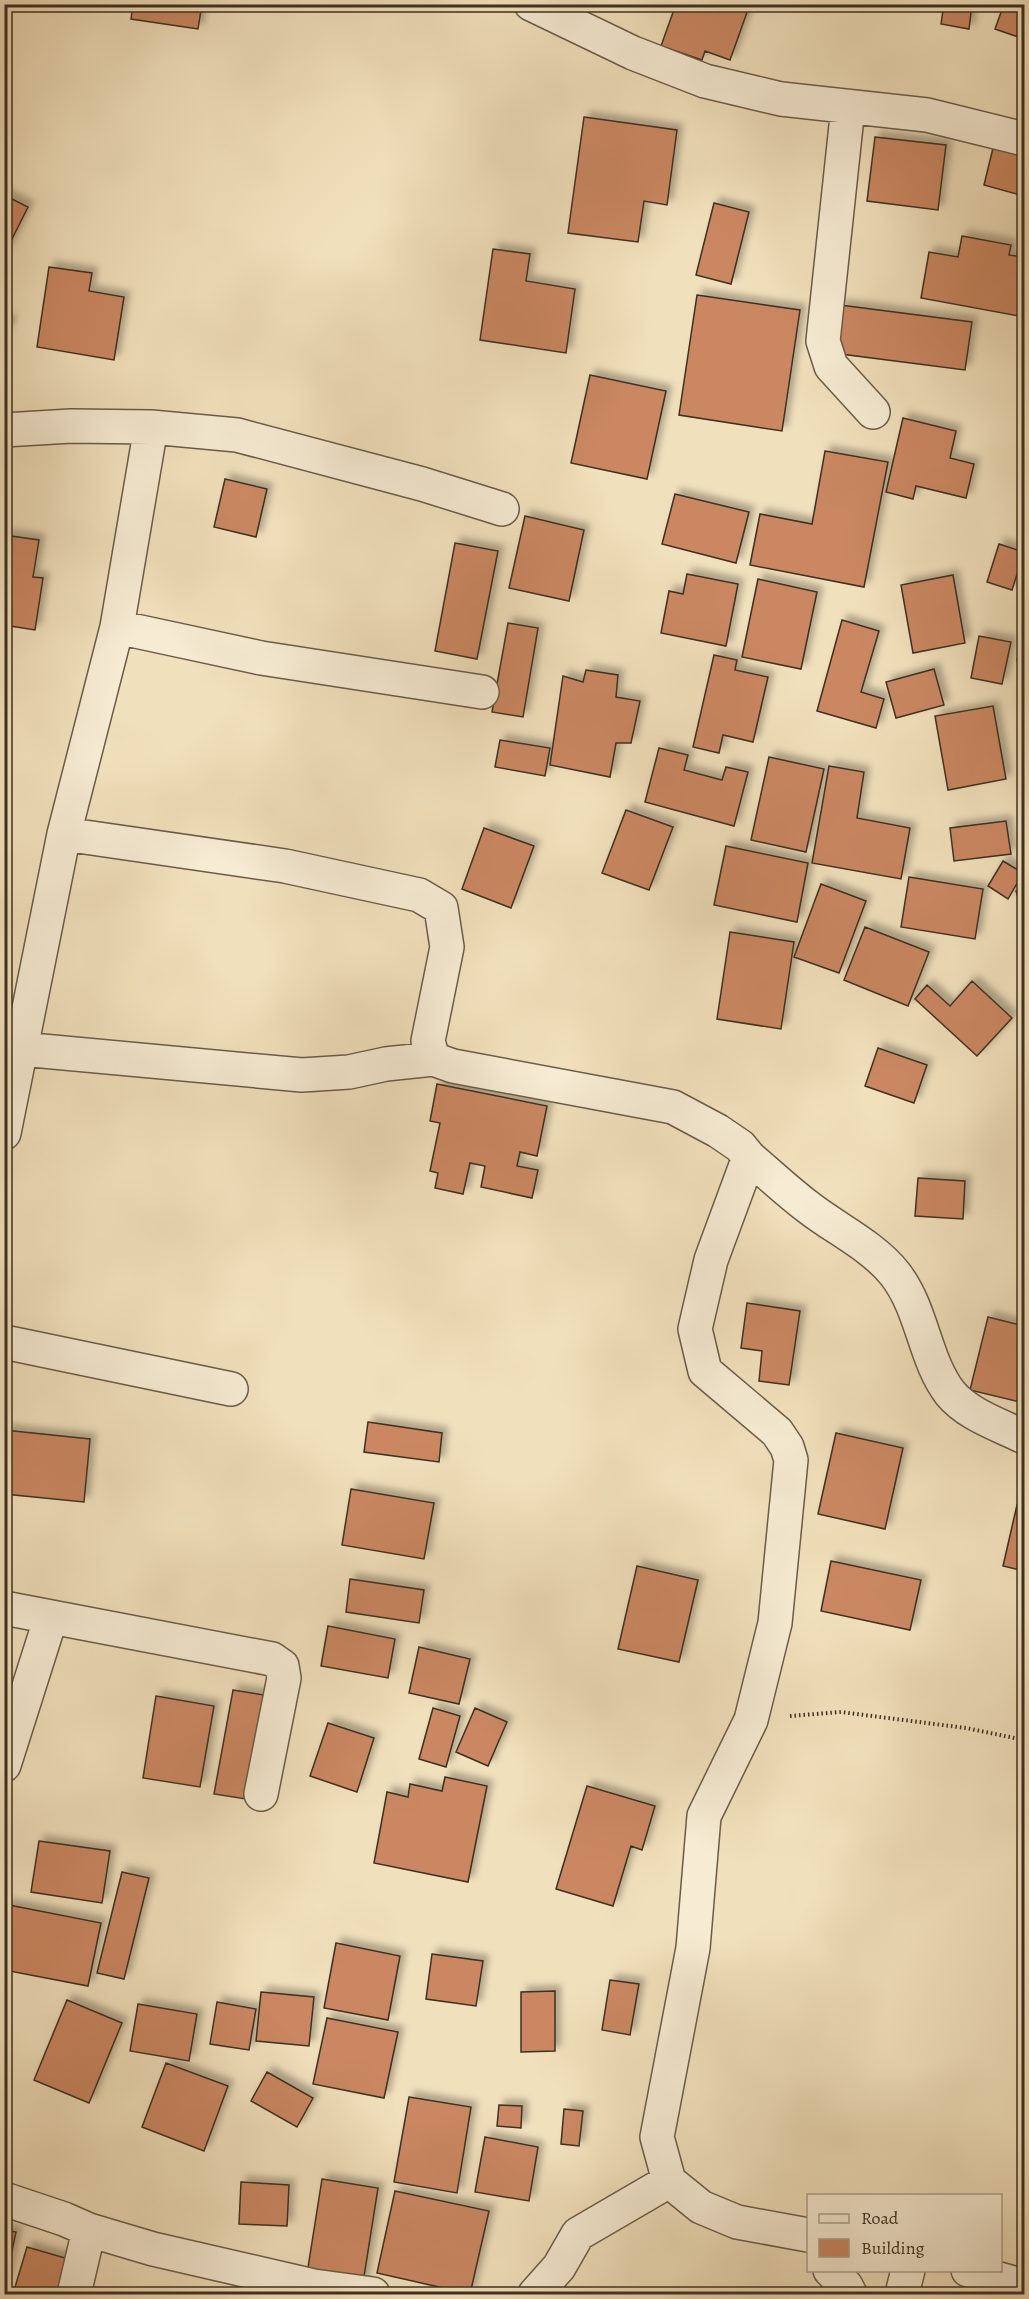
<svg xmlns="http://www.w3.org/2000/svg" width="1029" height="2299" font-family="Alegreya,serif">
  <style>
    .building { fill: #ca8762; stroke: #3d3021; stroke-width: 1.5; filter: url(#shadow) }
    .lines { fill: none; stroke-linecap: round; stroke-linejoin: round }
    .minor-casing { stroke: #6a5c48; stroke-width: 36 }
    .path { stroke: #3d3021; stroke-width: 4; stroke-dasharray: 1.5 3; stroke-linecap: butt }
    .minor { stroke: #f6ebd3; stroke-width: 33 }
  </style>
  <defs>
    <filter id="shadow"><feDropShadow dx="5.5" dy="-5.5" stdDeviation="3" flood-color="#0004"/></filter>
  </defs>
  <rect width="100%" height="100%" fill="#f1e0bc"/>
  <filter id="stains"><feTurbulence type="fractalNoise" baseFrequency=".00333" numOctaves="4"/><feColorMatrix values="0 0 0 0 .2 0 0 0 0 .09 0 0 0 0 .02 0 0 0 .5 -.17"/></filter>
  <radialGradient id="worn" r=".72"><stop offset=".6" stop-color="#630" stop-opacity="0"/><stop offset="1" stop-color="#630" stop-opacity=".3"/></radialGradient>
  <path class="building" d="M133 4H202L198 29 131 19Z
    M676 4H750L730 60 705 51 702 60 661 46Z
    M850 4H880L879 10Z
    M944 4H972L969 29 941 24Z
    M1004 4H1024V39L995 29Z
    M584 117 677 130 667 205 644 201 638 242 568 233Z
    M875 137 946 145 938 210 867 201Z
    M994 144 1024 152V196L984 185Z
    M4 195 28 207 4 255Z
    M714 203 749 212 731 284 696 275Z
    M962 236 1011 245 1009 255 1022 257 1020 270 1024 271V317L921 298 929 252 958 257Z
    M493 249 530 254 526 281 575 289 566 353 480 340Z
    M49 267 92 273 89 291 124 297 114 360 37 347Z
    M697 295 800 310 782 431 679 415Z
    M840 305 972 322 965 370 833 353Z
    M4 319 11 322 4 336Z
    M590 375 666 391 647 479 571 463Z
    M903 418 956 431 950 458 974 464 966 498 916 486 913 499 886 492Z
    M825 451 888 462 864 587 750 565 760 514 812 524Z
    M225 479 267 489 256 537 214 527Z
    M675 494 749 512 736 563 662 544Z
    M525 516 584 530 569 601 509 588Z
    M4 535 39 540 33 577 43 578 35 630 4 625Z
    M455 543 498 551 477 659 435 651Z
    M999 544 1024 552 1012 590 987 582Z
    M687 574 738 584 726 646 661 633 669 591 683 594Z
    M953 575 965 643 913 653 901 585Z
    M758 579 817 592 801 669 742 657Z
    M842 620 879 631 861 692 884 699 876 728 817 711Z
    M508 623 538 628 523 717 492 712Z
    M979 636 1011 642 1002 684 971 678Z
    M714 655 737 660 735 670 768 677 753 742 723 735 719 753 693 747Z
    M1024 658V700L1017 659Z
    M934 669 944 705 896 718 886 682Z
    M586 670 618 675 616 697 640 701 631 743H616L610 777 550 765 563 676 583 682Z
    M993 706 1006 779 948 790 935 716Z
    M500 740 550 748 545 776 495 767Z
    M659 748 688 755 684 770 722 780 726 767 748 772 734 826 645 802Z
    M769 757 824 769 806 852 751 840Z
    M829 766 864 772 857 818 910 828 901 879 812 863Z
    M626 810 673 827 649 890 602 873Z
    M1006 821 1011 854 954 861 950 828Z
    M484 828 534 846 511 908 462 889Z
    M726 846 808 863 797 922 714 905Z
    M1003 861 1023 873 1008 899 988 886Z
    M909 877 983 889 975 939 901 927Z
    M821 884 866 901 839 973 794 957Z
    M1024 888V917L1016 891Z
    M865 927 929 952 908 1006 844 980Z
    M730 932 794 942 781 1029 717 1019Z
    M972 981 1012 1018 977 1056 915 999 927 985 950 1006Z
    M878 1048 927 1065 914 1103 865 1086Z
    M437 1084 547 1106 537 1156 520 1152 517 1166 538 1170 532 1198 481 1187 485 1166 470 1163 463 1194 435 1188 438 1173 430 1171 440 1123 430 1121Z
    M918 1178 965 1181 963 1219 915 1216Z
    M747 1303 800 1311 789 1385 759 1381 762 1351 741 1348Z
    M988 1317 1024 1326V1403L970 1390Z
    M368 1422 442 1433 439 1462 364 1452Z
    M4 1430 90 1439 84 1502 4 1494Z
    M836 1433 903 1448 885 1529 818 1514Z
    M351 1489 434 1503 424 1559 342 1545Z
    M1017 1505 1024 1507V1571L1003 1566Z
    M831 1561 921 1580 910 1630 821 1611Z
    M637 1566 698 1580 679 1662 618 1649Z
    M350 1579 424 1590 419 1623 346 1612Z
    M328 1626 395 1639 388 1678 321 1666Z
    M419 1647 470 1659 459 1704 409 1693Z
    M233 1690 270 1696 252 1800 214 1794Z
    M156 1696 214 1706 200 1787 143 1778Z
    M433 1708 460 1716 446 1767 419 1759Z
    M475 1708 507 1722 488 1766 456 1752Z
    M328 1723 374 1738 357 1792 310 1776Z
    M445 1777 487 1786 468 1882 374 1863 387 1792 408 1797 410 1784 442 1791Z
    M587 1786 655 1806 642 1850 631 1846 613 1906 556 1889Z
    M39 1841 110 1851 102 1903 31 1892Z
    M122 1872 149 1878 124 1979 97 1973Z
    M4 1904 101 1923 88 1986 4 1970Z
    M336 1943 400 1956 388 2020 324 2008Z
    M432 1954 483 1961 476 2006 426 1999Z
    M610 1980 639 1984 630 2035 602 2030Z
    M555 1991V2051L521 2052V1992Z
    M261 1992 314 1997 309 2046 256 2041Z
    M67 2000 122 2023 89 2103 34 2080Z
    M217 2002 256 2009 249 2050 210 2044Z
    M138 2004 197 2014 189 2061 130 2051Z
    M327 2018 398 2032 384 2098 313 2084Z
    M166 2063 228 2086 204 2151 142 2127Z
    M267 2072 313 2098 297 2127 251 2101Z
    M409 2097 471 2107 457 2193 394 2182Z
    M499 2105 522 2106 521 2128 497 2126Z
    M564 2109 583 2111 579 2146 561 2144Z
    M1021 2123 1024 2124V2176H1022L1024 2164 1018 2163Z
    M485 2137 538 2147 529 2201 475 2192Z
    M322 2179 378 2188 363 2283 307 2274Z
    M241 2182 289 2185 287 2226 239 2224Z
    M395 2191 489 2211 470 2294 377 2273Z
    M4 2230 16 2232 6 2279 4 2278Z
    M27 2247 72 2260 61 2294H13Z"/>
  <g class="lines">
    <g class="minor-casing">
      <path id="minor" d="M531 4 633 53 705 81 781 99 927 115 1024 139
        M848 107 823 341 831 366 873 412
        M4 430 71 426 151 427 237 435 422 484 502 509
        M117 627 261 658 482 692
        M64 834 285 866 419 895 441 908 447 947 428 1041 433 1059 453 1066 673 1107 718 1131 740 1146 749 1157 711 1260 695 1329 705 1371 777 1432 787 1447 791 1460 775 1623 751 1720 704 1816 693 1948 657 2137 669 2181 701 2207 737 2222 808 2235
        M21 1049 302 1075 349 1072 386 1064 433 1059
        M4 1133 64 834 117 627 151 427
        M749 1157C769 1174 788 1192 808 1207 836 1229 873 1246 895 1274 923 1310 924 1359 950 1393 968 1415 1000 1425 1024 1437
        M4 1342 231 1389
        M4 1608 272 1659 282 1666 284 1678 261 1794
        M4 1765 51 1617
        M4 2199 64 2219 89 2230 153 2249 314 2286 373 2294
        M830 2270 846 2286 850 2294
        M968 2270 1024 2286
        M74 2294 89 2230
        M535 2294 559 2267 578 2234 669 2181
        M902 2294 908 2270"/>
    </g>
    <path class="path" d="M790 1716 841 1712 966 1728 1024 1740"/>
    <use href="#minor" class="minor"/>
  </g>
  <rect width="1029" height="2299" fill="none" stroke="#f1e0bc" stroke-width="24"/>
  <rect x="6" y="6" width="1017" height="2287" fill="none" stroke="#3d3021" stroke-width="3"/>
  <rect x="12" y="12" width="1005" height="2275" fill="none" stroke="#3d3021" stroke-width="1.5"/>
  <rect x="807" y="2194" width="195" height="78" fill="#f6ebd3" stroke="#aca08c" stroke-width="1.5"/>
  <rect x="819" y="2214" width="30" height="9" fill="#f6ebd3" stroke="#aca08c" stroke-width="1.5"/>
  <text x="861" y="2224" font-size="18" fill="#3d3021">Road</text>
  <rect x="819" y="2239" width="30" height="18" fill="#ca8762" stroke="#aca08c" stroke-width="1.5"/>
  <text x="861" y="2254" font-size="18" fill="#3d3021">Building</text>
  <rect width="100%" height="100%" filter="url(#stains)"/>
  <rect width="100%" height="100%" fill="url(#worn)"/>
</svg>
